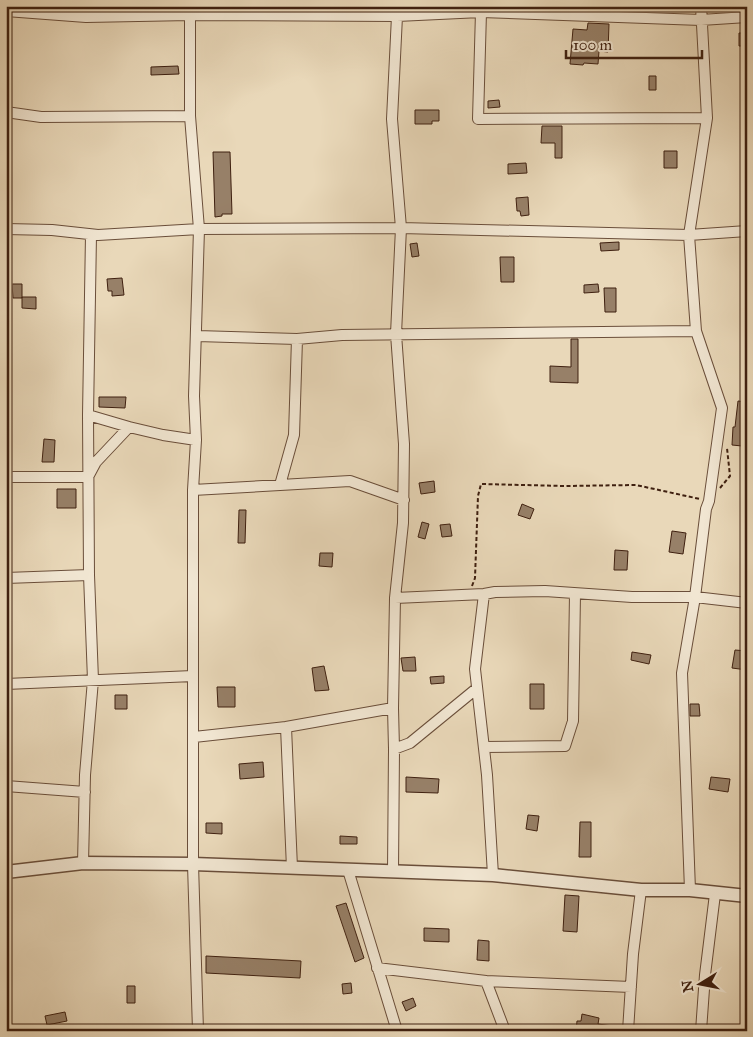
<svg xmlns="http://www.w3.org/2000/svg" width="753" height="1037" font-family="'IM FELL Great Primer',serif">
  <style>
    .building { fill: #978068; stroke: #3f2010 }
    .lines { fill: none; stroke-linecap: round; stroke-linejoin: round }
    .minor-casing { stroke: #6a4e3a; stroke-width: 12 }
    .tertiary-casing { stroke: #6a4e3a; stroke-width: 15 }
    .path { stroke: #3f2010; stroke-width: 2; stroke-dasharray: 4 2.5; stroke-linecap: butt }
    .minor { stroke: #f1e6d2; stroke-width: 10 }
    .tertiary { stroke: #f1e6d2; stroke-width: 12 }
  </style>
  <rect width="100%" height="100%" fill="#e9d8b9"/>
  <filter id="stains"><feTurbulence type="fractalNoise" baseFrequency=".004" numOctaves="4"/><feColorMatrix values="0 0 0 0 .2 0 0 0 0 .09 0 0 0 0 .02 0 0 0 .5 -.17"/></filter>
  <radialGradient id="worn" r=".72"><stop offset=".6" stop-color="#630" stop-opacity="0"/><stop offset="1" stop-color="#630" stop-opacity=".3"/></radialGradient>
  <path class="building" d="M588 23 609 24 608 52 599 51 598 64 584 63 583 65 570 64 573 29 587 30Z
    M739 33H747V46H739Z
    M178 66 179 74 151 75V67Z
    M649 76H656V90H649Z
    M499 100 500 107 488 108V101Z
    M415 110H439V121H432V124H415Z
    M542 126H562V158H555V143H541Z
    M664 151H677V168H664Z
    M213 152H230L232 214H222V216L215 217Z
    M526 163 527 173 508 174V164Z
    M528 197 529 215 521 216 520 211H517L516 198Z
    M619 242V250L601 251 600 243Z
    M417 243 419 256 412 257 410 244Z
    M500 257H514V282H501Z
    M122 278 124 295 112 296V291H108L107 279Z
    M12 284H22V298H13Z
    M598 284 599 292 584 293V285Z
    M604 288H616V312H605Z
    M22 297H36V309L22 308Z
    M571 339H578V383L550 382V366L571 367Z
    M99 397H126L125 408 99 407Z
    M738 401 747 402V422L743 421 742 446 732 445 733 427H735Z
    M44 439 55 440 54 462H42Z
    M434 481 435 492 421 494 419 483Z
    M57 489H76V508H57Z
    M522 504 534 509 530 519 518 515Z
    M239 510H246L245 543H238Z
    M422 522 429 524 425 539 418 537Z
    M450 524 452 536 442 537 440 525Z
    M672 531 686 533 683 554 669 552Z
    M615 550 628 551 627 570H614Z
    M320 553H333L332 567 319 566Z
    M735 650 747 651V670L732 668Z
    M632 652 651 655 649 664 631 660Z
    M415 657 416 671H403L401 658Z
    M324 666 329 690 315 691 312 668Z
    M444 676V683L431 684 430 677Z
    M530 684H544V709H530Z
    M217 687H235V707H218Z
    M115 695H127V709H115Z
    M690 704H699L700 716H690Z
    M263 762 264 777 240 779 239 764Z
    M406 777 439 779 438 793 406 792Z
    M711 777 730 779 728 792 709 789Z
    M528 815 539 816 537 831 526 829Z
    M580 822H591V857H579Z
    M206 823H222V834L206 833Z
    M340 836 357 837V844H340Z
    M565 895 579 896 577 932 563 931Z
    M346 903 364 958 355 962 336 906Z
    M424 928 449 929V942L424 941Z
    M478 940 489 941V961L477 960Z
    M206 956 301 961 300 978 206 973Z
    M351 983 352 993 343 994 342 984Z
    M127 986H135V1003H127Z
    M413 998 416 1006 406 1011 402 1002Z
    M65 1012 67 1021 47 1025 45 1016Z
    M582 1014 599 1018 598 1024 613 1026V1031H576L577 1021H581Z"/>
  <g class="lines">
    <g class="minor-casing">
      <path id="minor" d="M86 6V17
        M190 6V116L199 229 194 396 196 440 193 490V864L198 1031
        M6 11 86 17 190 15 397 16 481 12 701 20 747 17
        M481 12 478 119 707 118
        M6 112 41 117 190 116
        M6 229 52 230 98 235 199 229 401 228 689 235 707 118 701 6
        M91 235 88 415 129 427
        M197 336 297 339 342 335 696 331
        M6 477H88L96 462 129 427 163 435 196 440
        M280 485 294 435 297 339
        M193 490 350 481 404 500
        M6 578 89 575
        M484 594 475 669 487 775 493 875
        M395 598 403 523 404 444 396 334 401 228 392 119 397 16
        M6 684 193 676
        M393 708 395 598 484 594 495 592 545 591 632 597H695L747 603
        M286 727 393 708 394 749 393 871
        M194 737 286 727 292 868
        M484 747 565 746 573 721 575 594
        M394 749 410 743 476 689
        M6 786 85 792
        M83 863 85 775 93 680 89 575 88 415
        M348 870 397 1031
        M690 890 682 673 695 597 706 509 709 501 722 408 696 331 689 235 747 231
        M377 968 486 981 505 1031
        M486 981 631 987
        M628 1031 633 954 641 890
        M701 1031 705 975 715 894"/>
    </g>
    <g class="tertiary-casing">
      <path id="tertiary" d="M6 872 83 863 193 864 493 875 641 890H690L747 896"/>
    </g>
    <path class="path" d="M720 488 730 476 727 448
      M472 586 475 578 478 496 481 484 565 486 636 485 700 499"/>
    <use href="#minor" class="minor"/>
    <use href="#tertiary" class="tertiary"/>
  </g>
  <rect width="753" height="1037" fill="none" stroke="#e9d8b9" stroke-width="25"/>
  <rect x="8" y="8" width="738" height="1022" fill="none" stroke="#3f2010" stroke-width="2.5"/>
  <rect x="12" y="12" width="728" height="1012" fill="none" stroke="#3f2010"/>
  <g transform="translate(700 984) rotate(260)" stroke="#f1e6d2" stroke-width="4" paint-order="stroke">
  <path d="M0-4L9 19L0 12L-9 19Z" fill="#3f2010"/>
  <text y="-8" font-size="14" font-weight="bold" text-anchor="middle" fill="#3f2010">N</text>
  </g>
  <path d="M566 50v8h136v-8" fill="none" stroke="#3f2010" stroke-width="2.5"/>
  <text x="573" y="50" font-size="15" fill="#3f2010" stroke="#f1e6d2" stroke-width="4" paint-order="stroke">100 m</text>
  <rect width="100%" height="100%" filter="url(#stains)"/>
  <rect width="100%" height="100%" fill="url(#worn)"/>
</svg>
